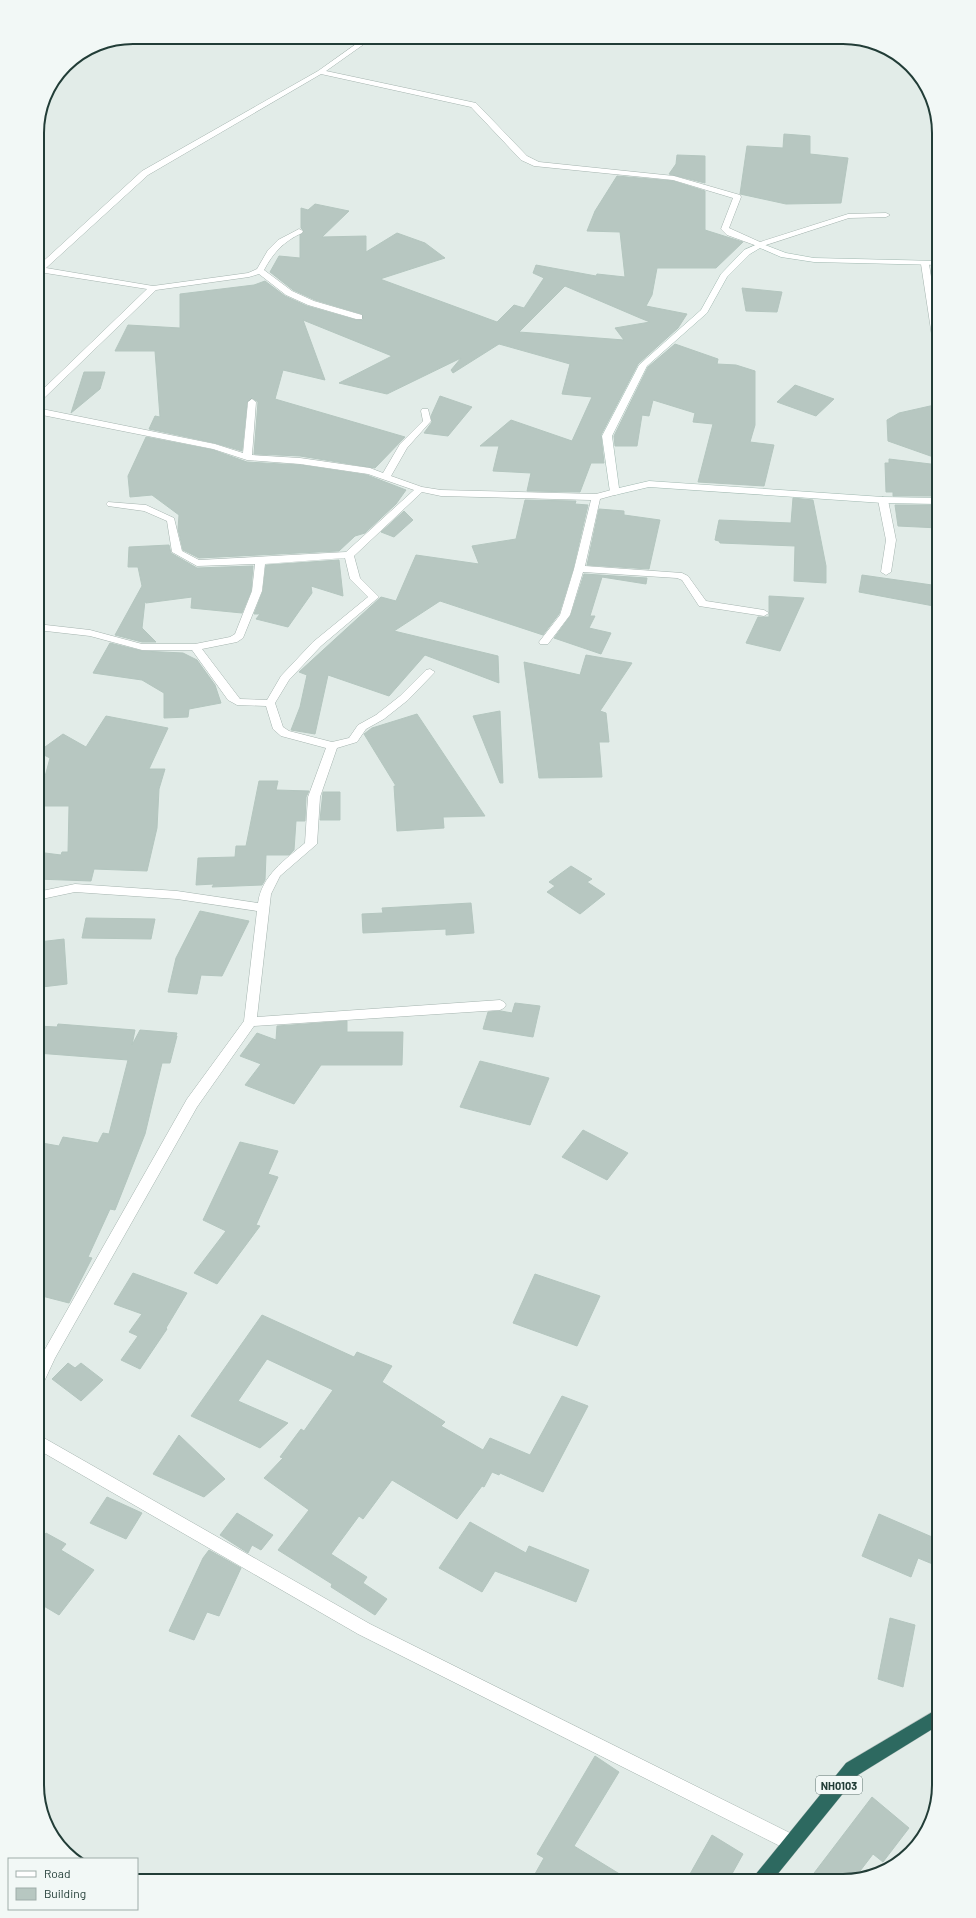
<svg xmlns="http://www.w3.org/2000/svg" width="976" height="1918" font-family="Barlow,sans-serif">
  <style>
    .building { fill: #b7c7c1; stroke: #b4c6bf; fill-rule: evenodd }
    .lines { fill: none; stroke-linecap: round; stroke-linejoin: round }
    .street-casing { stroke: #a5b4af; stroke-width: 1 }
    .secondary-casing { stroke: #a0b8b0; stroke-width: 1 }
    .highway-casing { stroke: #c1c9c7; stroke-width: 1 }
    .street { fill: #fff; fill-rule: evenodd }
    .secondary { fill: #fff; fill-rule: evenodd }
    .highway { fill: #2d6960; fill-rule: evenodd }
    .labels { text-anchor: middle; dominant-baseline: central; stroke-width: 3; stroke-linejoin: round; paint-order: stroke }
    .shield { fill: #f2f8f6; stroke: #607570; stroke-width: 1 }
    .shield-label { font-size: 11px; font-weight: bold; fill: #223d37 }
    .rim { fill: none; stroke: #223d37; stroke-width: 2 }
  </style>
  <rect width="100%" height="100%" fill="#e2ece8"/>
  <path class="building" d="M784 134 810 136V154L848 158 841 203 786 204 740 194 747 146 783 148Z
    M677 155 705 156V183L669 174 676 164Z
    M617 176 673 181 705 191V230L743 242 716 268H657L652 295 646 306 687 314 678 328 638 364 601 435 604 463H591L580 492 527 491 531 473 493 471 499 446H480L511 420 572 441 592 397 562 394 570 364 499 344 453 373 451 370 461 358 387 394 339 383 392 356 303 320 325 380 283 370 275 399 405 437 375 468 300 456 254 454 258 402 252 398 247 402 242 451 215 443 149 429 155 416 160 417 155 351H115L128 325 180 328V294L254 285 265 281 285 296 307 306 356 320H363L362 314 315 300 293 290 270 272 279 256 300 258V235L304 231 301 228V208L308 210 315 204 349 211 322 237 366 236V252L397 233 425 243 445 258 380 279 497 322 514 305 524 308 544 278 533 273 536 265 596 276 597 274 625 277 620 232 587 231 595 211ZM565 286 640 318 650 322 615 328 624 340 519 332Z
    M742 288 782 292 777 312 746 311Z
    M675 344 718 359 717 364 736 365 755 371V425L750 442 774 445 764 486 698 482 713 424 693 422 695 413 653 400 649 416 642 415 637 446H615L614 436 648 367Z
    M84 372H105L100 389 71 413Z
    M795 385 834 399 816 416 777 402Z
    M440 396 472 407 448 436 424 433 432 422 431 416Z
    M939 404V459L888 441 887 420 899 413Z
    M146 437 213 450 247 462 300 465 367 475 406 490 396 504 365 533 355 536 339 551 199 558 183 550 178 529 179 515 152 495 130 497 128 476Z
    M889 459 939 465V496H893V492H886L885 463H889Z
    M793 498 813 500 826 566V583L794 581 795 546 720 543 719 541 715 540 719 520 791 523Z
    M525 500 576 501 575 504 588 505 573 569 559 614 543 635 440 601 394 631 498 656 499 683 425 655 389 696 328 675 315 734 291 730 300 707 307 675 299 672 381 597 396 601 416 555 479 564 472 546 516 539Z
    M895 505H939V528L898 526Z
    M599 509 624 511V515L660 520 649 569 587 565Z
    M404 511 413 520 394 537 381 532Z
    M169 545 171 553 197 568 253 566 251 591 242 613 191 608 192 597 146 603 145 601 142 628 156 642H142L115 635 142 586 138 567H128L129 547Z
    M339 560 343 596 311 586 312 593 288 627 256 619 260 614H254L263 591 266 565Z
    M584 574 647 578 646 584 602 577 590 616H595L589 628 611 633 601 654 554 638 571 615Z
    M862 575 939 586V607L859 592Z
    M769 596 804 598 780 651 746 643 758 617H769Z
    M110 643 142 651 183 653 197 660 215 685 221 703 189 709 188 717 164 718V693L142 680 93 673Z
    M586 655 632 663 600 711 606 713 609 742H599L602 777 539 778 524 662 580 675Z
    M500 711 503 783H500L473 716Z
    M417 714 485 816 443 817 444 828 397 831 394 786H396L364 734 372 728Z
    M106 716 168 728 149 769H165L159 789 157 828 147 871 94 869 91 881 37 879V852L61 855 62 852H68L69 806H37L50 758 38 752 63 734 86 747Z
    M259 781H278L276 790 309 791 306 797 305 821H296L294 850 289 855H266L265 880 262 885 212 887 214 884 196 885 198 858 235 857 236 846H246Z
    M323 792H340V820H320Z
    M571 866 592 879 587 882 605 894 580 914 547 892 555 886 549 882Z
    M471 903 474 933 446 935V929L363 933 362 914 383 913 382 908Z
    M200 911 249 921 222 976 201 975 197 994 168 992 176 958Z
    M86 918 155 919 151 939 82 938Z
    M64 939 67 984 42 987 39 942Z
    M515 1003 540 1006 533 1037 483 1029 488 1012 501 1011 512 1013Z
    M347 1021V1032H403L402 1065H321L294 1104 245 1085 261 1064 240 1056 257 1033 276 1040 277 1026Z
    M58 1024 135 1030 132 1045 140 1030 177 1033 176 1036H177L170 1063H162L145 1134 115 1210 110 1209 88 1257 92 1258 69 1303 38 1295 37 1154 42 1143 59 1146 63 1137 98 1143 103 1133 109 1134 128 1060 37 1053V1026L57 1027Z
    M480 1061 549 1078 530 1125 460 1107Z
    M583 1130 628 1153 607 1180 562 1157Z
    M240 1142 278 1151 268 1174 278 1177 256 1225 260 1226 217 1284 194 1273 226 1231 203 1220Z
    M133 1273 187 1293 166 1328 167 1329 140 1369 121 1360 138 1336 129 1332 142 1314 114 1304Z
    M535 1274 600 1296 577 1346 513 1323Z
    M262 1315 354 1357 357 1352 392 1366 382 1382 445 1422 441 1426 483 1450 490 1438 530 1455 562 1396 588 1406 543 1492 500 1473 499 1475 492 1472 484 1487 482 1486 457 1519 392 1480 363 1519 359 1516 331 1554 367 1577 363 1583 387 1599 375 1615 331 1587 332 1584 278 1550 309 1510 264 1478 283 1458 280 1457 301 1429 304 1431 333 1390 267 1359 238 1401 288 1423 260 1448 191 1416Z
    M68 1363 75 1368 81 1363 103 1380 81 1401 52 1379Z
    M179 1435 225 1479 204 1497 153 1474Z
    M107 1497 142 1513 126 1539 90 1523Z
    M237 1513 273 1535 261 1550 252 1545 248 1553 220 1535Z
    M879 1514 939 1540V1552L935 1565 918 1558 911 1577 862 1556Z
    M470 1522 526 1553 529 1546 589 1570 576 1602 495 1571 482 1592 439 1568Z
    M46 1533 66 1544 61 1550 94 1570 59 1615 37 1602V1537L41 1539Z
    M209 1550 241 1568 219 1616 207 1612 194 1640 169 1631 203 1558Z
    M890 1618 915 1625 903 1687 878 1679Z
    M595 1756 619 1772 574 1846 631 1881H531L544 1858 537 1854Z
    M872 1797 909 1828 883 1862 873 1854 854 1879 843 1881H808Z
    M712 1835 743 1854 728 1881H686Z"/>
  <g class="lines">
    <g class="street-casing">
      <path id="street" d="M366 37H374L326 71 476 103 527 156 539 162 674 176 740 195 741 197 729 228 760 242 848 214 886 213 890 215 886 217 849 218 760 247 727 235 721 229 733 198 673 180 534 166 521 160 471 107 321 74 148 175 46 268 153 286 248 273 257 269 268 250 278 240 299 229 303 231 302 233C284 241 273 253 264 270L292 291 314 301 362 315V319H356L308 305 286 295 259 274 249 277 156 290 40 402 37 403V395L147 289 39 272H37V267L142 171 318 71Z
        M922 262H925L929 264 939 328V345L937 346 933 343 921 264Z
        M252 399 256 402 252 455 300 458 370 468 383 473 400 444 423 421 421 411 422 409H428L431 421 407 448 391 476 422 487 441 490 596 494 615 489 618 490 620 492 618 494 600 499 585 566 682 573 688 576 706 601 764 610 769 613 764 616 699 606 682 580 677 578 583 572 570 615 548 644H540L539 642 560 615 574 569 591 500 441 496 422 492 354 556 360 578 379 597 321 646 289 680 275 703 283 727 289 731 332 742 349 738 358 725 376 715 400 696 426 670 430 669 435 672 408 700 384 719 366 729 357 742 337 748 320 797 317 844 280 876 271 894 257 1017 500 1000 504 1002 506 1005 504 1008 500 1010 254 1026 197 1107 55 1358 42 1386 37 1388V1366L44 1351 187 1099 244 1021 257 911 177 899 75 892 37 900V892L75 884 177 891 258 903C262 875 285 860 305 843L308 797 326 748 281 736 273 729 266 706 237 705 228 700 192 650H142L90 636 37 630V624L90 630 142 644H195L230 637 235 634 252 591 255 564 197 566 172 552 167 521 144 511 108 506 106 504 108 502 146 505 174 518 182 551 199 560 346 552 414 490 368 474 300 464 247 460 213 449 37 414V408L215 444 243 453 248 402ZM345 558 350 579 368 597 313 642 281 676 267 700 240 699 202 649 237 642 243 638 262 591 265 564Z
        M883 497 888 500 896 540 891 572 886 575 881 572 886 540 878 500Z
        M37 1434 370 1624 798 1837 801 1843 798 1849 792 1852 786 1849 358 1634 37 1449Z"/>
    </g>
    <g class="secondary-casing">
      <path id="secondary" d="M760 243 786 253 814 258 939 261V265L814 262 781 257 760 248 750 254 727 277 707 313 647 366 612 436 619 488 649 481 883 497 939 498V504L883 503 649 487 615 495 610 492 602 436 639 365 701 310 721 274 744 250Z"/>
    </g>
    <g class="highway-casing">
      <path id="highway" d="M939 1708V1725L858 1775 772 1881H752L755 1875 846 1763Z"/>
    </g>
    <use href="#street" class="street"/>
    <use href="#secondary" class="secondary"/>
    <use href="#highway" class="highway"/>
  </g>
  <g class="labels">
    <rect class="shield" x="816" y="1776" width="46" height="18" rx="3"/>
    <g class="shield-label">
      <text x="839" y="1785">NH0103</text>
    </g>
  </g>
  <path d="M0 0H976V1918H0ZM133 44H843A89 89 0 0 1 932 133V1785A89 89 0 0 1 843 1874H133A89 89 0 0 1 44 1785V133A89 89 0 0 1 133 44Z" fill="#f2f8f6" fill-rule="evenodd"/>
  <path class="rim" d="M133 44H843A89 89 0 0 1 932 133V1785A89 89 0 0 1 843 1874H133A89 89 0 0 1 44 1785V133A89 89 0 0 1 133 44Z"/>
  <rect x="8" y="1858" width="130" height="52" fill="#f2f8f6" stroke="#9fadaa"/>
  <rect x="16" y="1871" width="20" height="6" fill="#ffffff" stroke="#9fadaa"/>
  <text x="44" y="1878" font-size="12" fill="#223d37">Road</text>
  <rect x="16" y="1888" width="20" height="12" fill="#b7c7c1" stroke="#9fadaa"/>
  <text x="44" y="1898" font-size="12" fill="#223d37">Building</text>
</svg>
